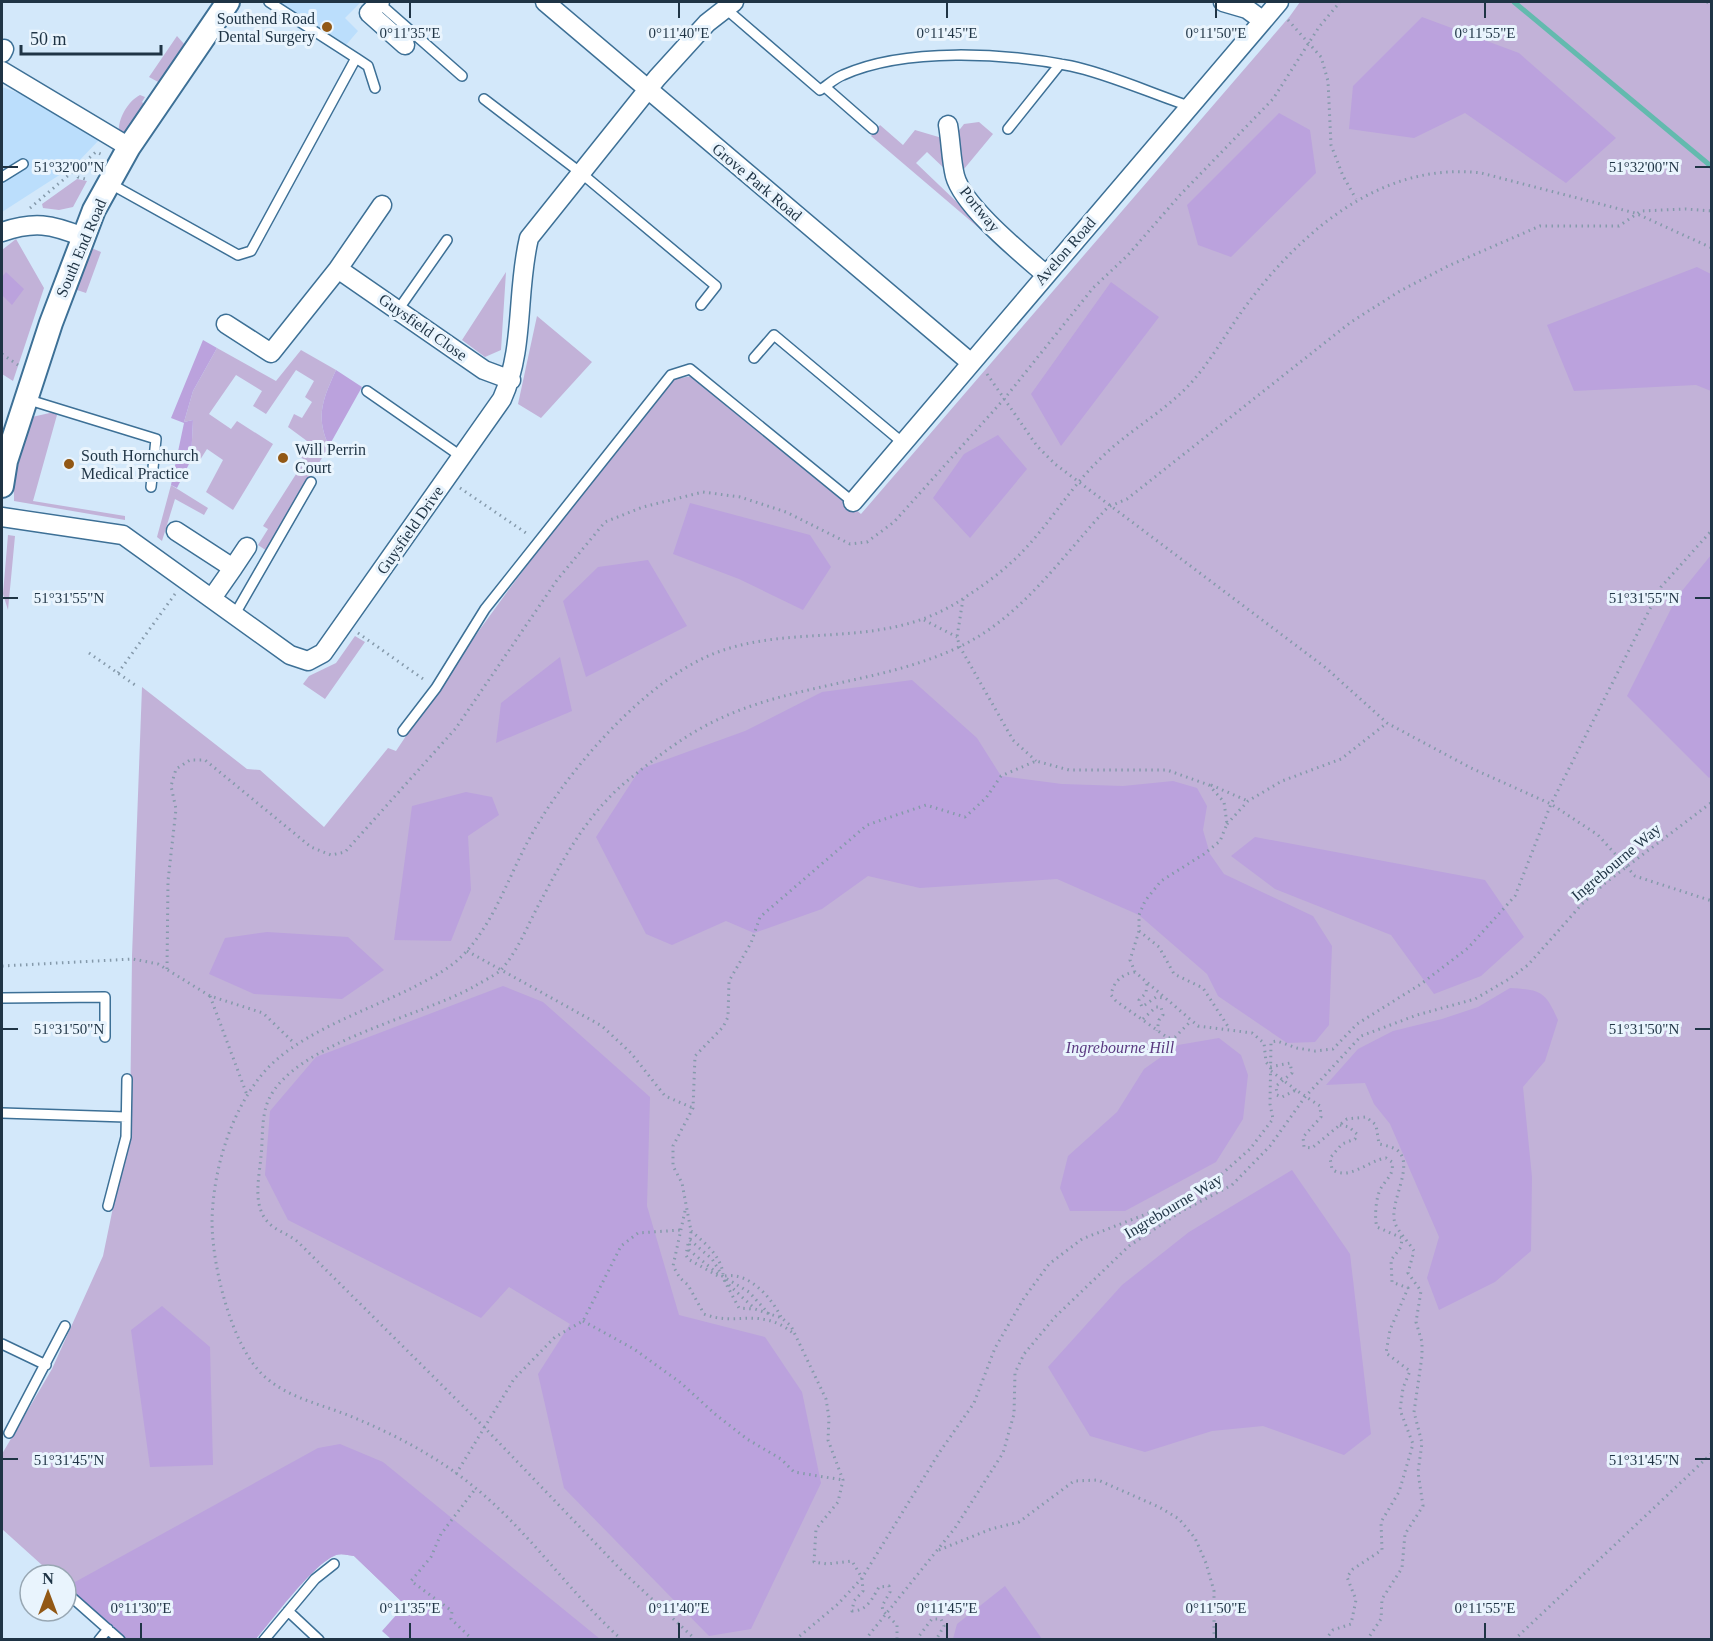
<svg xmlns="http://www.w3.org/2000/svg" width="1713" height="1641" font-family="Georgia,serif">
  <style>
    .built { fill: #bbdefc }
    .green { fill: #c2b2d8 }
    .forest { fill: #bba2dd }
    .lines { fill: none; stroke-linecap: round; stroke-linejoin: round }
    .stream { stroke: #63baae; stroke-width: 5 }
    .service-casing { stroke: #3d7096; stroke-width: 12 }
    .minor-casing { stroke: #3d7096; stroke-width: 21 }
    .tertiary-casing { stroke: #3d7096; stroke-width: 26 }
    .path { stroke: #859aab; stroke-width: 3; stroke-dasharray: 1.5 4.5; stroke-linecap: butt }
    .service { stroke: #fff; stroke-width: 9 }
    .minor { stroke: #fff; stroke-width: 18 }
    .tertiary { stroke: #fff; stroke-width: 22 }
    .ticks { fill: none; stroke: #1f3445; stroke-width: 2 }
    .poi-dot { fill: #925815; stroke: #e9f4fd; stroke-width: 2 }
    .labels { text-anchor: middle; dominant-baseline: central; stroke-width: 6; stroke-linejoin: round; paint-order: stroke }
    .poi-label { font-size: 16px; fill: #1f3445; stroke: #e9f4fd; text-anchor: start }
    .street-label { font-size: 16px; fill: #1f3445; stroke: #e9f4fd }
    .park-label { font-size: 16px; font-style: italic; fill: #5b3a81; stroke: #e9f4fd }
    .ticks-label { font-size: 15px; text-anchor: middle; fill: #1f3445; stroke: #e9f4fd; stroke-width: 6; stroke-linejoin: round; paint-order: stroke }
  </style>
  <rect width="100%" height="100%" fill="#d3e8fa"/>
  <path class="built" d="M279 2H361L345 18 358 31 346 45Z
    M2 87 24 95 100 139 75 165 2 212Z"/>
  <path class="green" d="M1300 2H1711V1639H441L354 1556C348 1555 341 1553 336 1555 314 1563 272 1620 256 1639H125L66 1586V1575H53L2 1529V1454L52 1369 103 1256 130 1125 132 956 142 687 247 769 260 770 324 827 388 748 396 751C482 620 575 500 673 379L693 376 861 514 1290 16Z
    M177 36 185 45 160 83 149 77Z
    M140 95 145 97 142 102 145 105 125 135 119 131C118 119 128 101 140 95Z
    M979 122 993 134 964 169 961 165 957 133 964 124Z
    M880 125 903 145 915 130 942 138 948 172 927 152 916 163 1027 269 871 136Z
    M77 179 87 181 73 207 59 210 43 208 42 204Z
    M16 239 44 288 13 381 2 374V250Z
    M89 247 101 252 86 293 74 289Z
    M506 272 501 350 485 357 462 340Z
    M537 316 592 362 541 418 518 404Z
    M217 348 276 381 301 350 336 370C323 399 315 416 329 446L267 551 258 545 268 529 263 526 305 460 297 455 307 441 288 427 294 414 302 418 312 402 305 397 314 381 296 370 266 414 253 406 262 391 236 375 209 414 231 429 237 421 273 444 233 510 206 492 223 460 207 449 198 463 191 460 193 420 184 422 193 391Z
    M54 412 57 415 33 501 125 516V520L14 501V478L32 417Z
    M171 485 208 508 204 515 175 499 162 541 157 537Z
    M8 535 15 536 8 610 3 594Z
    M355 636 365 642 325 699 303 684 309 676 336 663Z"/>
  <path class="forest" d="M1422 17 1519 53 1616 138 1566 183 1465 113 1414 138 1349 129 1353 86Z
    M1279 113 1310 130 1316 173 1231 257 1198 245 1187 205Z
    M1697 267 1711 274V391L1696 385 1574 391 1547 325Z
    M6 272 24 289 12 305 2 295V277Z
    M1111 282 1159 317 1061 446 1031 394Z
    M203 340 217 348 193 391 184 422 193 420 191 460 177 488 171 485 184 423 171 418Z
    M336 370 362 387 329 446C315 416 323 399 336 370Z
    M998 435 1027 469 970 538 933 498 964 454Z
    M690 503 810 535 831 567 803 610 739 579 673 554Z
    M1711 555 1712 775 1709 778 1627 696 1677 597Z
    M648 560 687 626 586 677 563 601 598 567Z
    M560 657 572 711 496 743 501 703Z
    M912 680 977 738 1001 776 1062 784 1123 786 1173 781 1197 788 1207 806 1203 830 1210 854 1224 874 1313 916 1332 946 1329 1025 1315 1042 1287 1043 1218 996 1207 974 1139 915 1057 879 920 888 868 876 822 909 754 933 726 921 672 945 646 934 596 837 640 769 745 731 822 692Z
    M466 792 492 797 499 815 468 836 471 890 451 941 394 940 412 806Z
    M1255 837 1485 880 1524 937 1481 976 1434 994 1391 935 1275 889 1231 856Z
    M267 932 348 937 384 970 342 999 254 994 209 974 225 938Z
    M503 986 543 1002 650 1097 647 1206 679 1315 765 1337 802 1392 821 1483 751 1629 709 1636 564 1488 538 1374 570 1324 509 1287 481 1318 288 1220 265 1175 270 1111 316 1057Z
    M1510 988C1541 990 1545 991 1558 1020L1545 1061 1523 1087 1532 1177 1531 1251 1495 1282 1439 1310 1427 1278 1439 1237 1390 1124 1374 1104 1365 1083 1326 1085 1358 1049 1393 1031 1442 1019 1478 1007Z
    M1219 1038 1241 1055 1248 1075 1243 1119 1216 1162 1125 1211H1070L1060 1188 1068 1156 1117 1112 1144 1069 1178 1045Z
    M1292 1170 1350 1254 1371 1434 1344 1455 1263 1426 1212 1431 1145 1452 1090 1436 1048 1367 1122 1285 1189 1232Z
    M162 1306 210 1347 213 1465 150 1467 131 1330Z
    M340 1444 383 1462 600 1639H391L382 1631 405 1605 354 1556C348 1555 341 1553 336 1555 314 1563 272 1620 256 1639H125L66 1587 318 1448Z
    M1005 1586 1042 1639H953L957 1624Z"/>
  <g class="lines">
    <path class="stream" d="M1514 2 1712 167"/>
    <g class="service-casing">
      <path id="service" d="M379 3 462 76
        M726 9 820 90C828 85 835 78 843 75 906 47 1005 53 1071 66 1106 73 1153 94 1189 106
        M356 58 368 66 375 88
        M825 87 873 129
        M484 99 581 173 716 286 701 305
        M1008 129 1060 64
        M2 177 23 164
        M109 183 238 255 251 251 356 58 269 2
        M398 310 447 240
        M754 358 774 335 903 443
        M367 391 462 457
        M26 399 156 439 151 487
        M235 614 311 482
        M403 731 436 688 485 609 671 375 690 369 853 502
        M2 998 105 997V1037
        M2 1113 126 1117
        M108 1206 126 1137 127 1079
        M2 1344 46 1365
        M9 1433 65 1326
        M68 1594 120 1640
        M288 1611 319 1640
        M99 1640 108 1629
        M264 1640 315 1579 334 1564"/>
    </g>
    <g class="minor-casing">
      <path id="minor" d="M380 2 369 13 405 45
        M545 2 970 362
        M1223 2 1247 9 1262 20
        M2 53 4 49
        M2 71 129 147
        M948 125C951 142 951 160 955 176 963 206 1021 253 1045 274
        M2 232C34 221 51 224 83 237
        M338 269 484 370 511 380
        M226 324 271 353 338 269 382 205
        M853 502 1279 2
        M2 517 123 535 290 655 308 661 323 653 502 399C525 348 516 292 529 238L657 78 707 23 734 2
        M176 531 233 568 212 598
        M233 568 247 547"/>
    </g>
    <g class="tertiary-casing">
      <path id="tertiary" d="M2 486 6 461 51 323 94 210 129 147 228 2"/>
    </g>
    <path class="path" d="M1707 2 1712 5
      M1288 20 1321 57 1328 81 1331 145 1343 176 1356 199
      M74 172 78 177 89 180
      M30 208 96 152 103 155
      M2 354 18 365
      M987 374 1037 446 1055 464 1326 668 1387 723 1471 768 1551 804 1598 835 1635 876 1712 901
      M460 488 529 535
      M963 599 957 637 960 647 1013 740 1036 761
      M924 620 957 637
      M358 633 426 681
      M89 653 135 685
      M118 673 175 594
      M1211 785 1248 801
      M1227 824 1248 801 1282 781 1341 759 1387 723
      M1139 931 1159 947 1174 974 1203 988 1229 1028
      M467 951 602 1026 631 1053 665 1096 693 1108
      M2 966 133 959 158 964 210 996 263 1013 295 1044
      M167 969 168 881 176 809 171 786 176 769 190 760H205L311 847 331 855 345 852 456 728 557 580 605 522 643 507 703 492 740 497 786 512 850 544 867 542 894 522 1005 398 1093 288 1128 255 1180 195 1273 99 1319 27 1340 2
      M1135 972C1121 974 1113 983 1111 995L1116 1001 1168 1038 1175 1037 1191 1021
      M1147 984 1146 993 1139 1000 1142 1007 1156 997 1163 998
      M210 996 247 1095
      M1143 1019 1156 1007H1161L1163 1015 1159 1020 1157 1031
      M1271 1071 1296 1090
      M685 1211 673 1266 680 1278 688 1285 704 1314C737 1327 759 1306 793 1333
      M691 1231C704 1242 721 1256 723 1274
      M690 1240 712 1259 727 1283 755 1309 782 1318 791 1326 826 1399 829 1418 828 1440 843 1480 838 1502 816 1529 814 1562 827 1564 852 1561 862 1578 863 1591 854 1601 852 1611C867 1611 872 1599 879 1587L889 1586 890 1592 882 1606 883 1611 897 1625V1640
      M688 1244 686 1255 688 1259 718 1276
      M725 1276C749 1272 771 1297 781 1317
      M724 1280 739 1308 754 1309
      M769 1314 749 1292 717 1273 689 1250 691 1231 682 1183 673 1166V1146L693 1108 695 1056 723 1027 728 1017 729 981 751 943 760 917 867 825 926 805 965 817 986 798 1001 776 1036 761 1069 770H1167L1209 785 1224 802 1227 824 1220 841 1204 854 1161 881 1145 901 1139 915V931L1130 960 1135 972 1198 1026 1252 1033 1264 1043 1266 1062 1270 1067 1290 1063 1292 1073 1276 1086 1277 1095 1282 1097 1296 1090 1320 1106 1321 1117 1303 1137 1304 1147 1312 1148 1347 1119 1366 1117 1376 1125 1379 1144C1384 1145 1393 1147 1397 1150 1416 1165 1388 1203 1395 1223 1398 1232 1409 1242 1414 1251L1408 1273 1421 1291 1416 1322 1422 1342V1356L1414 1412 1422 1443 1418 1472 1423 1506 1405 1534 1402 1568 1382 1599 1381 1619 1367 1640
      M583 1321 634 1349 681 1383 715 1414 747 1439 781 1459 794 1472 843 1480
      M456 1474 514 1379 555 1337 583 1321 621 1246 638 1233 681 1230
      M939 1550 991 1529 1019 1522 1074 1481 1098 1480 1159 1507 1179 1519 1195 1538 1206 1563 1214 1591V1640
      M473 1640 451 1619 452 1611 411 1581 431 1557 441 1534 476 1488
      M622 1640C569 1592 529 1531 473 1486 436 1456 394 1434 350 1416 321 1404 288 1398 264 1376 231 1346 212 1265 212 1221 213 1172 229 1116 260 1077 292 1035 364 1012 412 988 429 979 448 970 462 956 492 926 507 881 527 843 560 780 631 697 694 663 781 615 879 658 967 596 987 583 1007 568 1023 551 1050 523 1070 488 1099 460 1126 432 1163 413 1190 384 1211 361 1226 333 1245 307 1300 232 1382 161 1481 173L1635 213 1712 248
      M696 1640 623 1572 484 1427 298 1242C290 1235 280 1232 272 1226 251 1209 259 1180 261 1156 263 1139 261 1118 268 1101 293 1043 421 1017 475 986 483 981 494 976 501 970 517 952 527 927 538 906 563 859 589 810 632 777 658 756 688 733 719 719 795 683 885 683 961 646 1023 616 1063 555 1108 507L1127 499 1351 322 1400 291 1448 266 1540 226H1619L1641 211 1686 209 1712 211
      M795 1640 838 1604 862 1578 939 1453 974 1403 995 1348 1024 1298 1049 1264 1082 1239 1177 1202 1215 1180 1250 1149 1273 1119 1270 1104 1271 1042 1277 1041 1297 1048 1315 1051 1333 1049 1357 1024 1421 984 1468 948 1515 896 1551 804 1661 587 1712 530
      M865 1640 955 1528 1003 1453 1014 1414 1015 1373 1024 1354 1055 1317 1129 1246 1182 1211 1232 1185 1270 1146 1305 1097 1361 1036 1417 1015 1475 999 1509 979 1528 965 1582 904 1604 884 1712 802
      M916 1640 932 1619H941L944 1626 936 1640
      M1325 1640 1333 1630 1351 1624 1356 1600 1347 1577 1353 1569 1382 1550 1381 1522 1399 1492 1413 1444 1400 1410 1403 1388 1410 1371 1386 1353 1390 1330 1408 1288 1392 1282 1391 1260 1401 1247 1402 1238 1377 1227C1374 1218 1376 1196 1381 1188 1387 1178 1394 1175 1392 1162L1386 1158C1369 1160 1348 1182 1332 1169L1330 1158 1342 1144 1355 1139 1357 1134 1349 1127 1340 1125
      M1514 1640 1712 1453"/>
    <use href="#service" class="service"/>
    <use href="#minor" class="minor"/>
    <use href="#tertiary" class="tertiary"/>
  </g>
  <path class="ticks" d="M410 3V18M679 3V18M947 3V18M1216 3V18M1485 3V18M3 167H18M1695 167H1710M3 598H18M1695 598H1710M3 1029H18M1695 1029H1710M3 1459H18M1695 1459H1710M141 1623V1638M410 1623V1638M679 1623V1638M947 1623V1638M1216 1623V1638M1485 1623V1638"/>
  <g class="poi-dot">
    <circle cx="327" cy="27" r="6"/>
    <circle cx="283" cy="458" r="6"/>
    <circle cx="69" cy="464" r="6"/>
  </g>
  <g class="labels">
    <g class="poi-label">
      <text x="315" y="18" text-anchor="end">Southend Road<tspan x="315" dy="18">Dental Surgery</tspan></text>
      <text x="295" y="449">Will Perrin<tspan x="295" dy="18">Court</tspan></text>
      <text x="81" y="455">South Hornchurch<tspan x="81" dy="18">Medical Practice</tspan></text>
    </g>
    <g class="street-label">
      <text transform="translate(757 182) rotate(40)">Grove Park Road</text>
      <text transform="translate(980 209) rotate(51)">Portway</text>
      <text transform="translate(81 248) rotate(-67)">South End Road</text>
      <text transform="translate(1065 251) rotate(-49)">Avelon Road</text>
      <text transform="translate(423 327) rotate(35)">Guysfield Close</text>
      <text transform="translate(410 530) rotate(-55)">Guysfield Drive</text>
      <text transform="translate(1616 862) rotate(-40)">Ingrebourne Way</text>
      <text transform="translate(1173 1206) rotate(-31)">Ingrebourne Way</text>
    </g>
    <g class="park-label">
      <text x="1120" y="1047">Ingrebourne Hill</text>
    </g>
  </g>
  <g class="ticks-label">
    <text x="410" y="38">0°11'35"E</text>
    <text x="679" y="38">0°11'40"E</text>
    <text x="947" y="38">0°11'45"E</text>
    <text x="1216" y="38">0°11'50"E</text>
    <text x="1485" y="38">0°11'55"E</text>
    <text x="69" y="172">51°32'00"N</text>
    <text x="1644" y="172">51°32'00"N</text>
    <text x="69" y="603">51°31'55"N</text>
    <text x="1644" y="603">51°31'55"N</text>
    <text x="69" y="1034">51°31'50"N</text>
    <text x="1644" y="1034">51°31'50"N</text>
    <text x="69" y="1465">51°31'45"N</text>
    <text x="1644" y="1465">51°31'45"N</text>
    <text x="141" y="1613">0°11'30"E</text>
    <text x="410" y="1613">0°11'35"E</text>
    <text x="679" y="1613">0°11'40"E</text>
    <text x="947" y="1613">0°11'45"E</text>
    <text x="1216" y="1613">0°11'50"E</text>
    <text x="1485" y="1613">0°11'55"E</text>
  </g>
  <rect width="1713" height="1641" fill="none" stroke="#1f3445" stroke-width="6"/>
  <g transform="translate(48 1593)"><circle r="28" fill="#e9f4fd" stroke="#98a7b3" stroke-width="1.5"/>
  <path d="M0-4.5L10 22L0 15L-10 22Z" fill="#925815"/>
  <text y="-9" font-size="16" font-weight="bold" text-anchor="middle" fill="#1f3445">N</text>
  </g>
  <path d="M21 45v9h140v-9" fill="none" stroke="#1f3445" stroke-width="3"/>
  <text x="30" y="45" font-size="18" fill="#1f3445" stroke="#e9f4fd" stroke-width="4.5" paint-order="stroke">50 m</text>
</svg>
